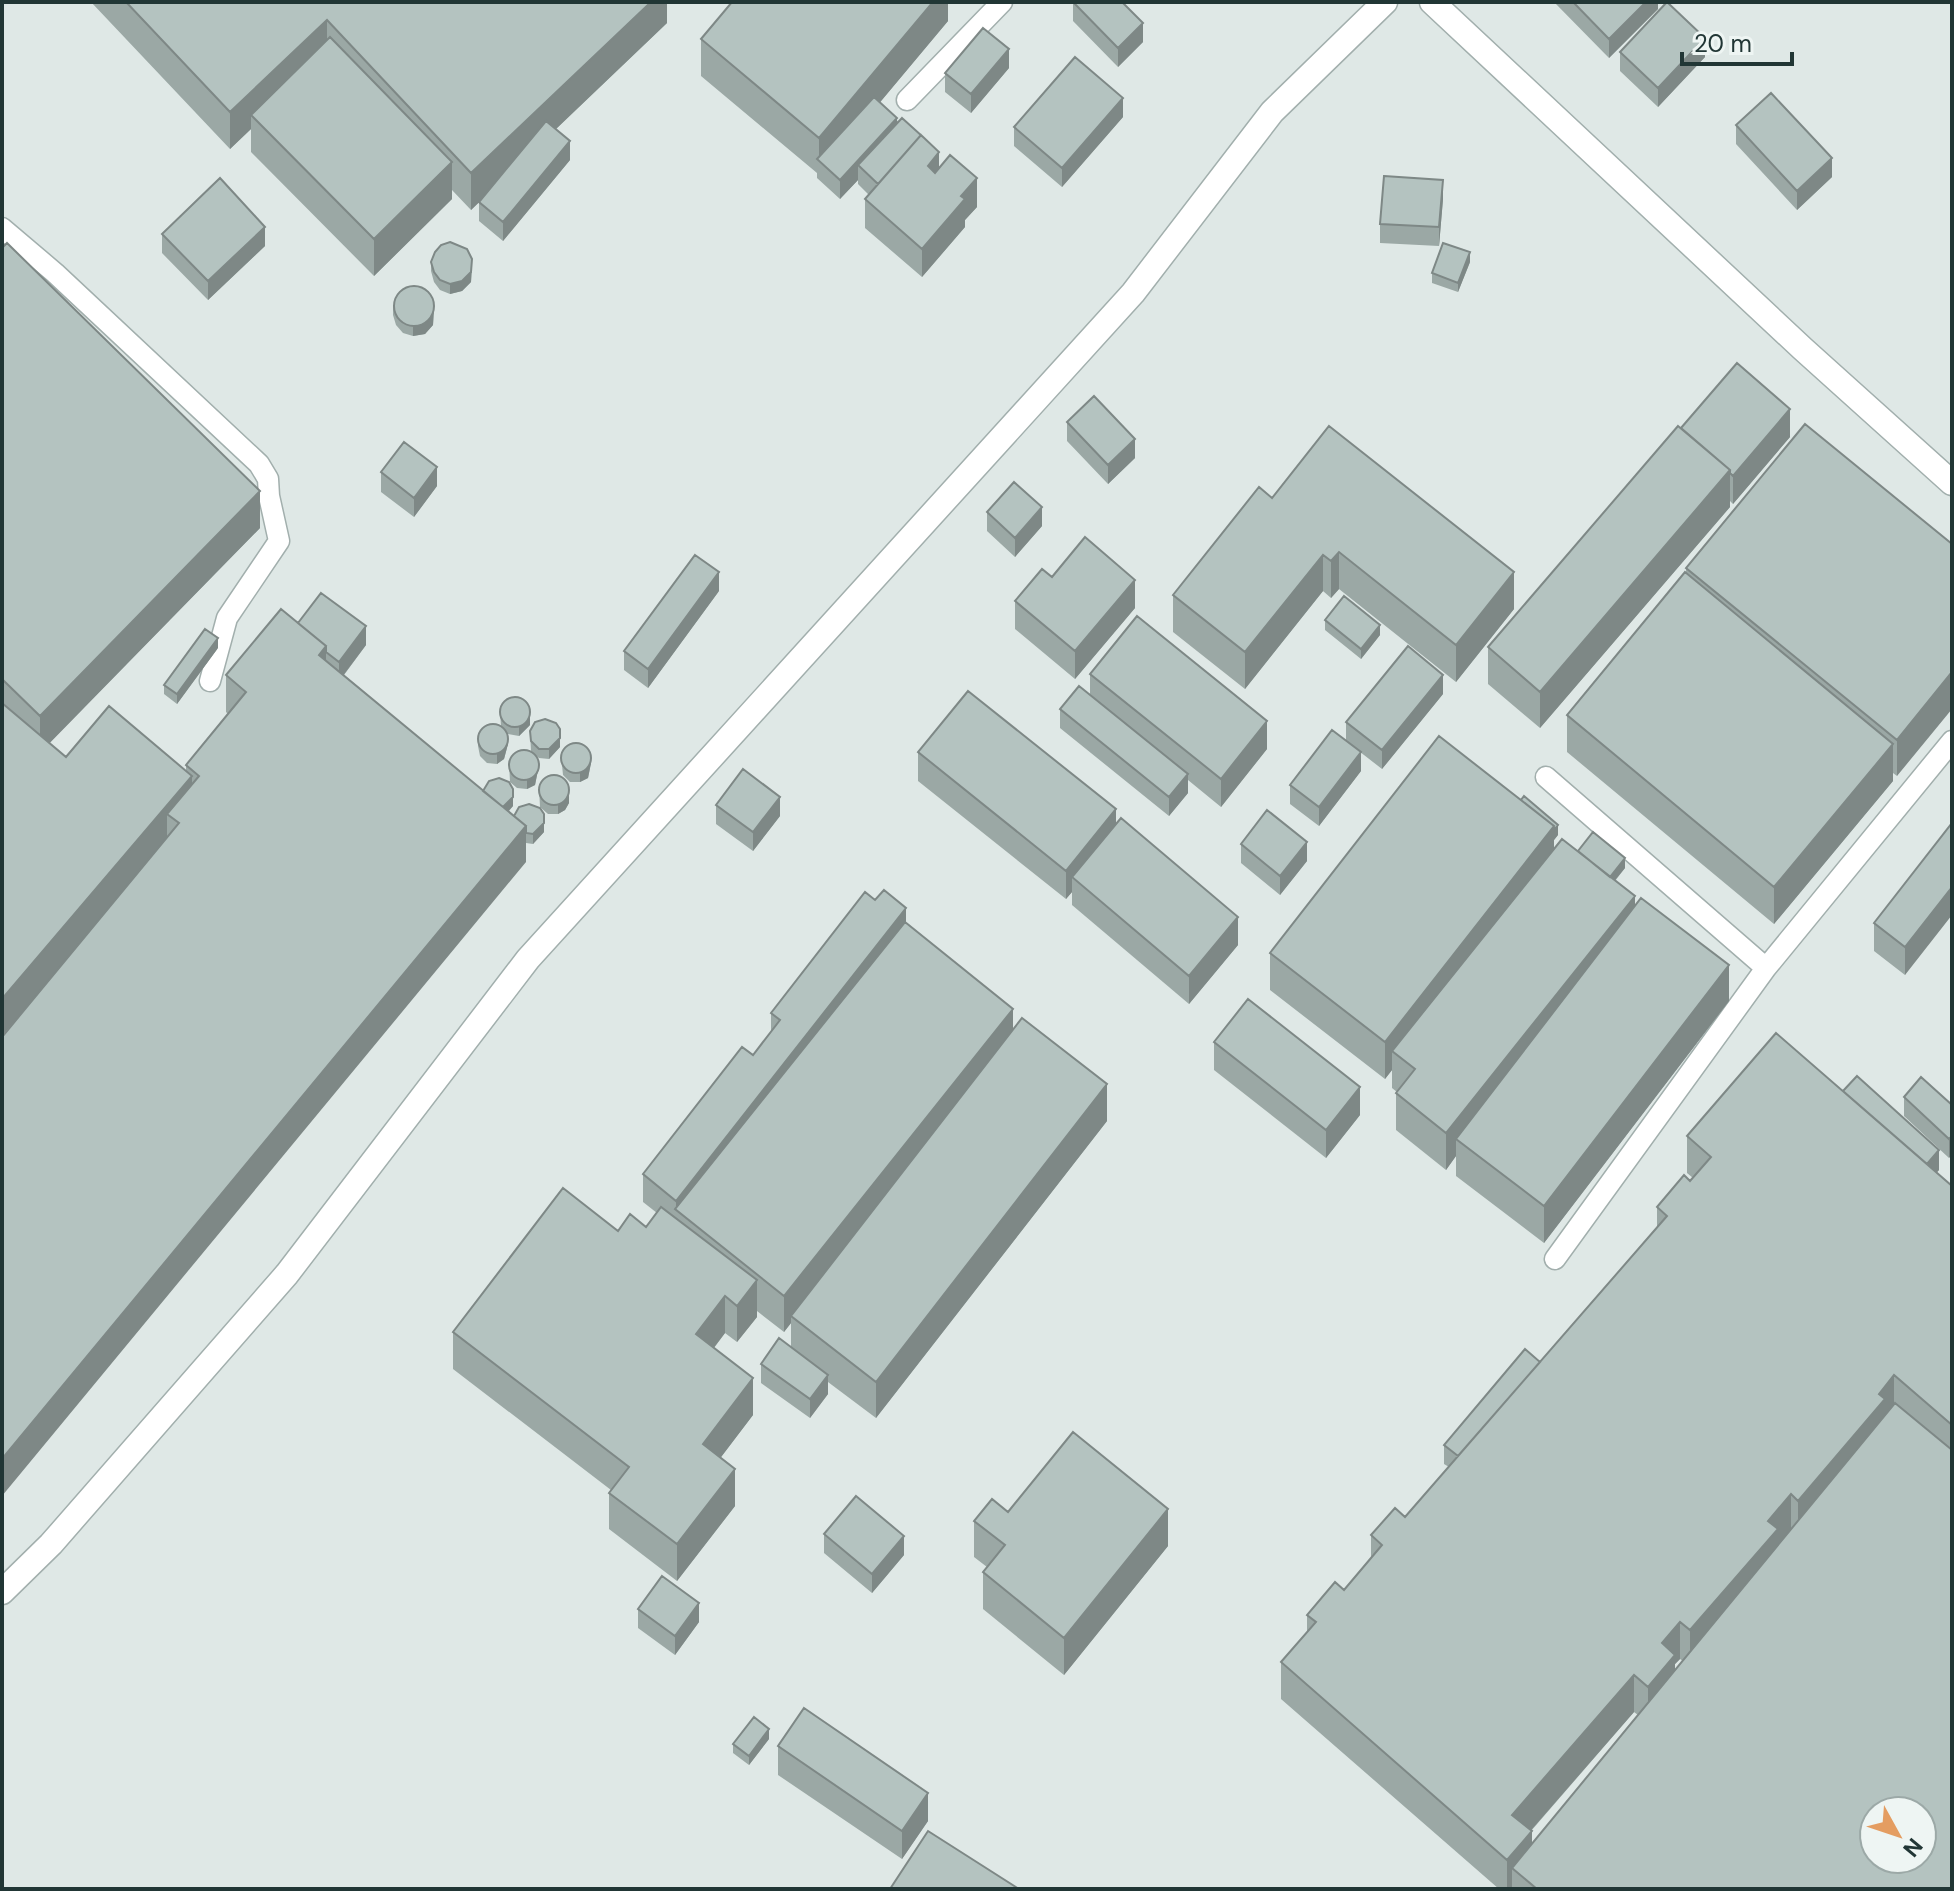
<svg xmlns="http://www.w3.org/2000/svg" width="1954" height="1891" font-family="'DM Sans',sans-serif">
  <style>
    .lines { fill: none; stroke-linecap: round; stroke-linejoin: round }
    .lane-casing { stroke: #a2afad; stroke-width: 23 }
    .street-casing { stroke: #a2afad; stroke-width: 27 }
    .lane { stroke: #fff; stroke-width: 20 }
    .street { stroke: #fff; stroke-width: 24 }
    .wall { fill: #9ba8a5; fill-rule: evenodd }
    .shaded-wall { fill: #7e8886 }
    .building { fill: #b4c3c0; stroke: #7e8886; stroke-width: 2; fill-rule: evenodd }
  </style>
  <rect width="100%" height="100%" fill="#dfe8e6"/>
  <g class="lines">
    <g class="lane-casing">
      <path id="lane" d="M907 100 1002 2
        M2 228 55 273 259 464 268 479 269 496 279 541 227 618 210 681
        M1546 777 1766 968
        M1555 1259 1766 968 1952 741"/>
    </g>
    <g class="street-casing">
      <path id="street" d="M1432 2 1803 349 1952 483
        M2 1592 51 1544 287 1274 528 959 1133 293 1272 112 1385 2"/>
    </g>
    <use href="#lane" class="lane"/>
    <use href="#street" class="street"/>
  </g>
  <path class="wall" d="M91 2H667V23L556 129 570 160 503 241 479 221V202L471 210 452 190V199L374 276 251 152V129L230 149Z
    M948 2V21L880 102 977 207 965 220V227L922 277 865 228V199L869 195 858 184V180L840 199 817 178V173L701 76V39Z
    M1073 2 1143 42 1118 67 1073 21Z
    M1554 2H1658V9L1609 58Z
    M1620 52 1705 57 1658 107 1620 71Z
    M1009 68 971 113 945 92V73Z
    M1123 117 1062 187 1014 146V127Z
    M1736 125 1832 177 1797 210 1736 144Z
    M1443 199 1439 246 1380 243V224Z
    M162 234 265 246 208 300 162 253Z
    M2 248 260 528 49 743 66 757 186 771V765L228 714 226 712V675L298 623 366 645 344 675 483 791 513 806 509 811 514 816 544 832 533 844 526 843V862L30 1002 2 1036Z
    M431 262 472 269 471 282 462 291 450 294 440 290 434 282 431 271Z
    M1470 262 1458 292 1432 283V273Z
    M393 305 434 312 433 325 425 334 413 336 403 333 396 325 393 315Z
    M1067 422 1135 458 1108 484 1067 441Z
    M1681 428 1790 437 1733 504 1730 501V507L1540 728 1488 684V647Z
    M381 472 437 486 414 517 381 492Z
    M1272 498 1514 609 1456 682 1339 589 1331 598 1323 591 1245 689 1173 632V595Z
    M987 512 1042 526 1015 557 987 531Z
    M1952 544 1897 776 1893 773V781L1774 924 1567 752V715L1686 574V568Z
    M1052 577 1135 608 1075 679 1015 629V601Z
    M719 591 648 688 624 670V651Z
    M1325 620 1380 635 1361 659 1325 630Z
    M218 648 177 704 164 694V685Z
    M1090 674 1267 749 1221 807 1188 780V793L1169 816 1060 728V709L1090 695Z
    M1443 694 1382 769 1346 741V722Z
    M500 709 530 725 519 736 508 734V744L504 759 497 764 487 763 480 756 478 746V736L501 727Z
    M530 731 560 747 549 759 539 758 534 754 538 770 535 785 527 789 517 788 510 782 509 762 533 753 531 751Z
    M918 752 1116 824 1238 945 1189 1004 1072 905V892L1066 899 918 781Z
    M561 755 591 763 588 778 580 782H570L563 775Z
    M1361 771 1319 826 1290 804V785Z
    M539 787 569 803 565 810 558 814H548L540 807Z
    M716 805 780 816 753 851 716 824Z
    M1952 823 1905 975 1874 951V923Z
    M1558 835 1554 840V848L1578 851 1625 868 1615 881 1635 907 1729 1001 1544 1243 1456 1176V1156L1446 1170 1396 1130V1093L1397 1092 1392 1088V1070L1385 1079 1270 990V953Z
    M1241 844 1307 861 1280 895 1241 863Z
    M906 923 1107 1121 876 1418 828 1382V1394L810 1418 761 1383V1364L791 1347V1323L784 1332 757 1311V1317L737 1342 725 1333 714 1348 753 1415 720 1458 735 1506 677 1581 609 1529V1493L611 1490 453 1369V1332L618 1231 646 1227 657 1213 643 1202V1174L753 1055 771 1032V1013Z
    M1214 1042 1360 1115 1326 1158 1214 1070Z
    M1843 1091 1939 1170 1936 1173 1952 1186V1889H1499L1281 1699V1662L1307 1632V1615L1344 1590 1371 1558V1535L1405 1517 1449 1467 1444 1464V1445L1540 1362 1657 1227V1207L1693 1178 1687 1173V1136ZM1680 1659 1683 1661 1675 1670V1664ZM1634 1712 1638 1715 1532 1844 1531 1831Z
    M1904 1097 1952 1105 1949 1158 1904 1116Z
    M1008 1512 1168 1546 1064 1675 983 1609V1572L987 1567 974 1557V1521Z
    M824 1534 904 1555 872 1593 824 1553Z
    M638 1609 699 1622 675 1655 638 1628Z
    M769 1739 749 1765 733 1753V1744Z
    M778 1746 928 1821 902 1859 778 1775Z"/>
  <path class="shaded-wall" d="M651 2H667V23L471 210V173Z
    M933 2H948V21L826 167 819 161V138Z
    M1646 2H1658V9L1609 58V39Z
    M327 20V57L251 115V129L230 149V112Z
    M1143 23V42L1118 67V48Z
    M1705 38V57L1658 107V88Z
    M1009 49V68L971 113V94Z
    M1123 98V117L1062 187V168Z
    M897 118V137L858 165V180L840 199V180Z
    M570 141V160L503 241V222Z
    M939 152V180L928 166Z
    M1832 158V177L1797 210V191Z
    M452 162V199L374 276V239Z
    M977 178V207L965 220V227L922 277V249L961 196Z
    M1443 180V199L1439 246V227Z
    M265 227V246L208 300V281Z
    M1470 252V262L1458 292V283Z
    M472 259 471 282 462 291 450 294V284Z
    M434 303 433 325 425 334 413 336V327Z
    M1790 409V437L1733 504V476Z
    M1135 439V458L1108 484V465Z
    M437 467V486L414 517V498Z
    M1730 470V507L1540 728V692Z
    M260 491V528L40 753V716Z
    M1042 507V526L1015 557V538Z
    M1339 552V589L1331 598V561Z
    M1323 555V591L1245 689V652Z
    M719 572V591L648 688V669Z
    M1514 572V609L1456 682V645Z
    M1135 580V608L1075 679V651Z
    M1380 625V635L1361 659V649Z
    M366 626V645L339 681V662Z
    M218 638V648L177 704V694Z
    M326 646V683L319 655Z
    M1952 672V709L1897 776V740Z
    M1443 675V694L1382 769V750Z
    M530 716V725L519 736V727Z
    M1267 721V749L1221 807V779Z
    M508 735V744L504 759 497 764V754Z
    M560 738V747L549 759V749Z
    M1893 744V781L1774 924V887Z
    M1361 752V771L1319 826V807Z
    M591 754V763L588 778 580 782V773Z
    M538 760V770L535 785 527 789V779Z
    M1188 774V793L1169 816V797Z
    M192 776V813L179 823 167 814V842L2 1036V999Z
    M569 793V803L565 810 558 814V804Z
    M513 797V806L502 818V808Z
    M780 797V816L753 851V832Z
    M1116 809V837L1072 877V892L1066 899V871Z
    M544 823V832L533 844V834Z
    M1558 825V835L1554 840V863L1392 1051V1070L1385 1079V1042L1554 826Z
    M526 826V862L2 1496V1459Z
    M1307 842V861L1280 895V876Z
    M1625 858V868L1606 891V881Z
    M1952 887V915L1905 975V947Z
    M1635 896V933L1456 1139V1156L1446 1170V1133Z
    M906 908V936L676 1210V1201Z
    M1238 917V945L1189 1004V976Z
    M1729 965V1001L1544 1243V1206Z
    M1013 1009V1046L791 1316V1323L784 1332V1296Z
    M1107 1084V1121L876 1418V1382Z
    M1360 1087V1115L1326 1158V1130Z
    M1952 1136V1155L1949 1158V1139Z
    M1939 1150V1170L1919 1192V1173Z
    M757 1280V1317L737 1342V1306Z
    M725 1296V1333L696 1371V1334Z
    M828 1375V1394L810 1418V1399Z
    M1894 1375V1412L1798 1537V1501L1879 1394Z
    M753 1378V1415L703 1481V1444Z
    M735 1469V1506L677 1581V1544Z
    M1791 1494V1531L1690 1667V1630L1768 1521Z
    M1168 1509V1546L1064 1675V1638Z
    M904 1536V1555L872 1593V1574Z
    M699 1603V1622L675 1655V1636Z
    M1680 1622V1659L1675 1664V1692L1648 1724V1687L1662 1643Z
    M1634 1675V1712L1512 1852V1815Z
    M769 1729V1739L749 1765V1756Z
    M928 1793V1821L902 1859V1831Z
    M1532 1831V1868H1512V1889H1507V1860Z"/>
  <path class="building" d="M126 2H651L471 173 327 20 230 112Z
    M732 2H933L819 138 701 39Z
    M1073 2H1122L1143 23 1118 48Z
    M1573 2H1646L1609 39Z
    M1667 2 1705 38 1658 88 1620 52Z
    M983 28 1009 49 971 94 945 73Z
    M330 37 452 162 374 239 251 115Z
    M1075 57 1123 98 1062 168 1014 127Z
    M1771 93 1832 158 1797 191 1736 125Z
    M874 97 897 118 840 180 817 159Z
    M902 118 923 137 921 135 878 184 858 165Z
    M546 121 570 141 503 222 479 202Z
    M921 135 939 152 928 166 935 173 950 155 977 178 961 196 965 199 922 249 865 199Z
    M1384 176 1443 180 1439 227 1380 224Z
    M220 178 265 227 208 281 162 234Z
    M450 242 467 249 472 259 471 272 462 281 450 284 440 280 434 272 431 262 435 252 441 245Z
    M7 243 260 491 40 716 2 679V248Z
    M1443 243 1470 252 1458 283 1432 273Z
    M394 306a20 20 0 1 1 40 0a20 20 0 1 1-40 0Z
    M1737 363 1790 409 1733 476 1730 473V470L1681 428Z
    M1094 396 1135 439 1108 465 1067 422Z
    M1805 424 1952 544V672L1897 740 1686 568Z
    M1329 426 1514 572 1456 645 1339 552 1331 561 1323 555 1245 652 1173 595 1259 487 1272 498Z
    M1678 426 1730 470 1540 692 1488 647Z
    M404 442 437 467 414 498 381 472Z
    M1014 482 1042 507 1015 538 987 512Z
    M1085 537 1135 580 1075 651 1015 601 1042 569 1052 577Z
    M695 555 719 572 648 669 624 651Z
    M1685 572 1893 744 1774 887 1567 715Z
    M321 593 366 626 339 662 326 652V646L298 623Z
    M1344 596 1380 625 1361 649 1325 620Z
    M281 609 326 646 319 655 526 826 2 1459V1037L179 823 167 814 199 776 186 765 246 692 226 675Z
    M1137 616 1267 721 1221 779 1090 674Z
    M205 629 218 638 177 694 164 685Z
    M1408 646 1443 675 1382 750 1346 722Z
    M1079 686 1188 774 1169 797 1060 709Z
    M968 691 1116 809 1066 871 918 752Z
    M500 712a15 15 0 1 1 30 0a15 15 0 1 1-30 0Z
    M2 703 66 757 109 706 192 776 2 999Z
    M545 719 556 723 560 729V738L549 749H539L531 741 530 731 535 722Z
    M478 739a15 15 0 1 1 30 0a15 15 0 1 1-30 0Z
    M1332 730 1361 752 1319 807 1290 785Z
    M1439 736 1554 826 1385 1042 1270 953Z
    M561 758a15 15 0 1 1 30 0a15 15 0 1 1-30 0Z
    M509 765a15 15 0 1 1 30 0a15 15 0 1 1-30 0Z
    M743 769 780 797 753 832 716 805Z
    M539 790a15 15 0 1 1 30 0a15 15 0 1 1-30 0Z
    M499 778 509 782 513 789V797L503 807 483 791 489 781Z
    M1524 796 1558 825 1554 830V826L1521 800Z
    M529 804 540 808 544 814V823L533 834 526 833V826L514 816 519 807Z
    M1267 810 1307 842 1280 876 1241 844Z
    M1121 818 1238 917 1189 976 1072 877Z
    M1952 823V887L1905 947 1874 923Z
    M1593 832 1625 858 1610 877 1578 851Z
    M1562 839 1635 896 1446 1133 1396 1093 1415 1069 1392 1051Z
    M884 890 906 908 676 1201 643 1174 742 1047 753 1055 780 1020 771 1013 865 892 875 900Z
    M1641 898 1729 965 1544 1206 1456 1139Z
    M905 922 1013 1009 784 1296 675 1209Z
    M1248 999 1360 1087 1326 1130 1214 1042Z
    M1022 1018 1107 1084 876 1382 791 1316Z
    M1776 1033 1952 1186V1425L1894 1375 1879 1394 1885 1399 1798 1501 1791 1494 1768 1521 1778 1529 1690 1630 1680 1622 1662 1643 1675 1655 1648 1687 1634 1675 1512 1815 1532 1831 1507 1860 1281 1662 1316 1622 1307 1615 1335 1582 1344 1590 1382 1545 1371 1535 1395 1508 1405 1517 1667 1216 1657 1207 1684 1175 1690 1181 1711 1157 1687 1136Z
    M1857 1076 1939 1150 1927 1164 1843 1091Z
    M1921 1077 1952 1105V1136L1949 1139 1904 1097Z
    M563 1188 618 1231 630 1214 646 1227 661 1207 757 1280 737 1306 725 1296 696 1334 753 1378 703 1444 735 1469 677 1544 609 1493 629 1467 453 1332Z
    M779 1338 828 1375 810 1399 761 1364Z
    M1525 1349 1540 1362 1458 1456 1444 1445Z
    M1895 1403 1952 1450V1889H1537L1512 1868ZM1874 1811H1922V1859H1874Z
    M1073 1432 1168 1509 1064 1638 983 1572 1005 1545 974 1521 992 1499 1008 1512Z
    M856 1496 904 1536 872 1574 824 1534Z
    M662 1576 699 1603 675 1636 638 1609Z
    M804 1708 928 1793 902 1831 778 1746Z
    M754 1717 769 1729 749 1756 733 1744Z
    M928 1831 1019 1889H890Z"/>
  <rect width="1954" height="1891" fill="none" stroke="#213635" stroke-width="8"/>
  <g transform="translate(1898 1835) rotate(130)"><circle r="38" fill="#eef5f3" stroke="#9ca9a7" stroke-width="2"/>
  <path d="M0-6L14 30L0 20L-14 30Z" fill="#e49d61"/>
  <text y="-12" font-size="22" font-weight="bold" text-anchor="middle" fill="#213635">N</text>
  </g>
  <path d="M1682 52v12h110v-12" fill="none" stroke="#213635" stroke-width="4"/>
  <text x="1694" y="52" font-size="24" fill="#213635" stroke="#eef5f3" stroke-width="6" paint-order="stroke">20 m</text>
</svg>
